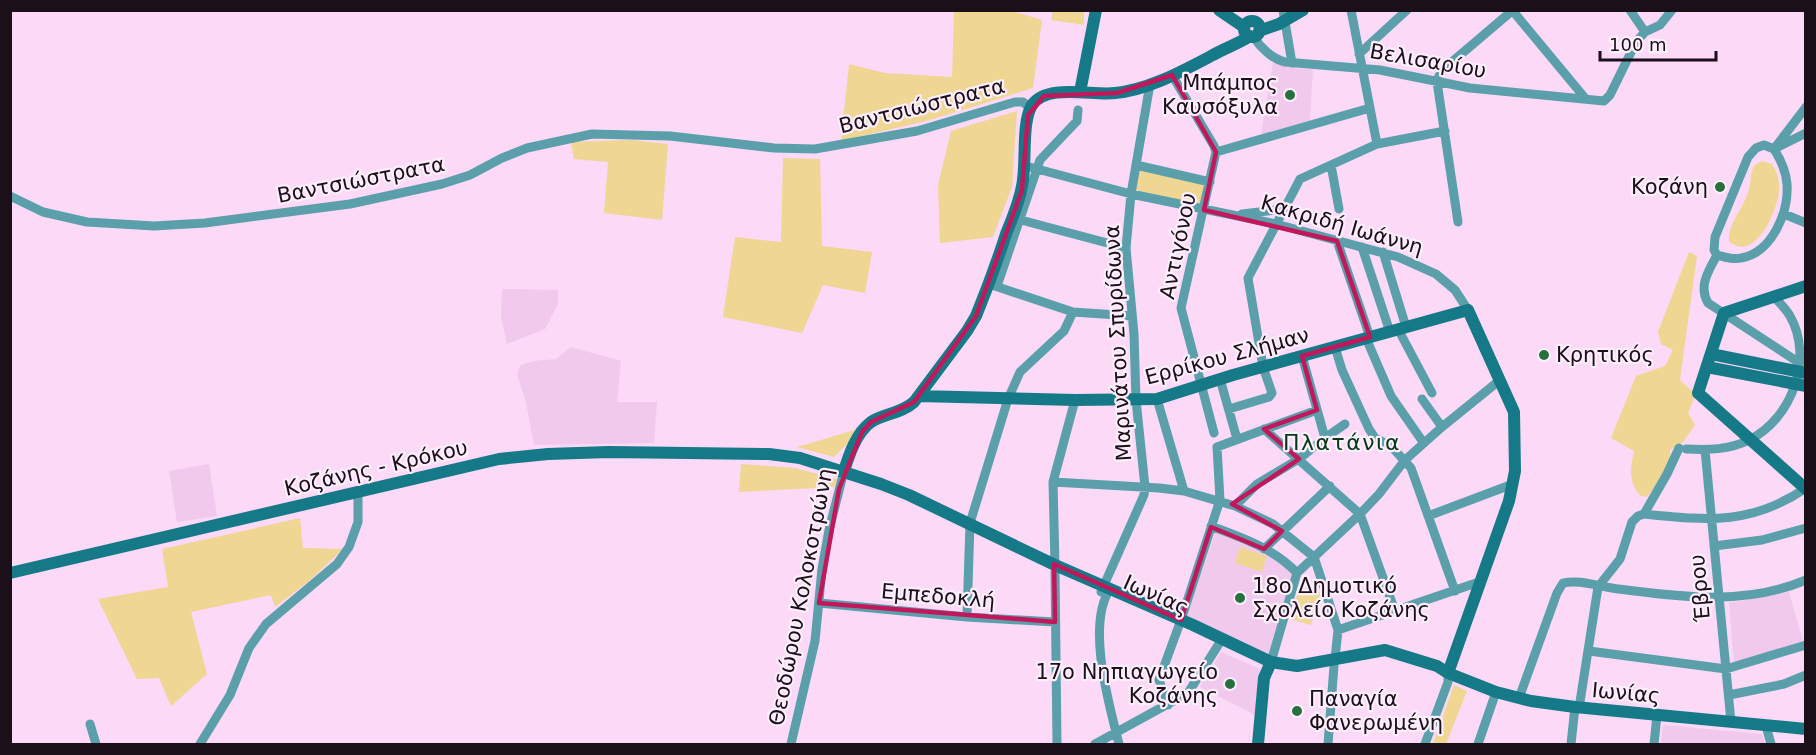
<svg xmlns="http://www.w3.org/2000/svg" width="1816" height="755" font-family="'DejaVu Sans',sans-serif">
  <style>
    .built { fill: #f1c9ec }
    .green { fill: #efd693 }
    .lines { fill: none; stroke-linecap: round; stroke-linejoin: round }
    .street { stroke: #5b9fab; stroke-width: 9 }
    .secondary { stroke: #157987; stroke-width: 12 }
    .marked { fill: none; stroke: #c2185b; stroke-width: 4.5; stroke-linejoin: round }
    .poi-dot { fill: #28703d; stroke: #fceefa; stroke-width: 2 }
    .labels { text-anchor: middle; dominant-baseline: central; stroke-width: 4.5; stroke-linejoin: round; paint-order: stroke }
    .street-label { font-size: 21px; fill: #1b0f1a; stroke: #fceefa }
    .poi-label { font-size: 21px; fill: #1b0f1a; stroke: #fceefa; text-anchor: end }
    .neighbourhood-label { font-size: 22px; letter-spacing: 1.5px; fill: #023816; stroke: #fceefa }
  </style>
  <rect width="100%" height="100%" fill="#fbd9f7"/>
  <path class="built" d="M1273 62 1292 68 1313 69 1310 121 1261 134Z
    M502 289 558 290V304L545 329 507 344 501 317Z
    M571 347 621 361 617 402H657L654 443 534 445 526 402 517 374 521 365 534 361 556 359Z
    M209 464 217 516 177 522 169 471Z
    M1216 531 1243 540 1292 571V581L1270 656 1187 616Z
    M1789 592 1803 641 1734 663 1729 603Z
    M1221 652 1260 669 1255 715 1200 687Z
    M1663 725 1762 734 1765 744H1661Z"/>
  <path class="green" d="M954 11H1013L1042 20 1033 88 930 120 841 141 849 64 885 73 952 77Z
    M1053 11H1084V25L1051 20Z
    M1017 111 1012 187 993 237 940 243 938 185 951 131Z
    M631 140 668 144 662 220 604 213 608 162 574 159 571 142Z
    M783 158 820 159 822 246 872 252 865 293 823 285 802 333 723 317 735 237 781 242Z
    M1762 161 1772 164C1777 172 1780 181 1779 191 1778 207 1762 246 1742 247 1738 247 1733 244 1729 242 1728 222 1744 209 1749 189 1751 182 1750 174 1754 166 1757 163 1758 163 1762 161Z
    M1140 169 1206 184 1201 205 1135 190Z
    M1689 252 1697 256 1680 380 1692 391 1695 396 1688 413 1695 425 1683 442 1670 450C1672 470 1659 482 1647 497L1641 496C1628 483 1630 469 1634 451L1611 438 1636 376 1665 366 1673 350 1661 344 1658 332Z
    M858 429 851 440 834 457 797 447Z
    M741 464 795 468 837 479 835 487 739 492Z
    M300 518 303 548 343 549 309 581 275 607 271 595 191 612 207 674 171 706 159 678 137 679 98 599 168 587 162 549Z
    M1240 547 1267 556 1262 572 1235 563Z
    M1300 585 1321 592 1311 625 1290 619Z
    M1454 685 1467 691 1446 744H1433Z"/>
  <g class="lines">
    <path class="street" d="M1283 10 1292 63
      M1351 10 1377 144
      M1512 10 1585 98
      M1630 10 1645 32
      M1253 36C1260 47 1272 59 1285 62L1380 70 1470 88 1604 101 1610 95 1636 42 1645 32 1660 25 1672 10
      M1359 54 1407 10
      M1172 75 1214 146 1216 152 1181 308 1214 433
      M1764 145 1774 149C1781 160 1786 170 1787 184 1789 212 1772 253 1741 258 1733 260 1725 257 1717 255L1714 250 1715 237 1748 157 1756 148Z
      M1776 148 1806 133
      M1774 149 1806 107
      M1216 152 1370 108
      M1136 165 1210 182
      M1331 165 1339 209
      M1026 166 1131 194 1276 224 1398 257 1436 274 1455 290 1468 310
      M10 196 43 212 87 222 154 226 205 223 350 204 442 184 470 175 502 158 527 148 592 134 670 136 774 148 815 149 917 131 1015 102H1023L1030 108
      M1242 214 1284 209
      M1784 214 1806 223
      M1021 220 1126 248
      M1458 222 1437 82 1439 76 1446 67 1513 10
      M1337 241 1370 337
      M1362 247 1390 332
      M1383 252 1406 327
      M1717 255C1709 270 1698 286 1708 303L1798 362
      M992 285 1073 312 1132 316
      M997 286 1040 160 1077 121 1078 110
      M1398 329 1432 393
      M1366 338 1391 396 1423 442
      M1335 347 1342 370 1369 429 1375 438 1391 446 1411 468 1455 591
      M1302 356 1325 438
      M1220 379 1237 439
      M1157 399 1184 491
      M1422 399 1442 427
      M1229 409 1269 397 1272 393 1263 367 1248 278 1300 179 1377 144 1445 131
      M1264 429 1360 514 1395 611
      M1686 449C1708 450 1729 450 1749 440 1792 419 1814 358 1790 316 1786 309 1780 303 1775 298
      M1705 450 1731 722
      M1053 482 1159 488 1184 491 1235 506 1273 524 1314 557 1338 630 1335 659
      M1235 506 1257 484 1299 459 1325 438 1345 424
      M1644 514C1706 520 1750 526 1806 488
      M1428 516 1513 484
      M1211 526C1241 537 1275 549 1297 573
      M1714 546 1762 540 1806 528
      M1264 549 1330 486
      M1055 565 1053 482 1075 400
      M1055 572 1057 744
      M1297 573 1360 514 1379 494 1405 460 1442 427 1500 380
      M1110 589C1086 625 1109 704 1119 744
      M1101 592 1144 495 1145 487 1136 400 1134 334 1126 248 1131 194 1150 84
      M819 603 967 617 1055 622
      M967 617 970 523 1008 399 1020 372 1064 331 1073 312
      M1338 630 1479 582
      M1589 651 1726 669 1806 645
      M1271 662 1297 573
      M1729 695 1784 684 1806 675
      M1519 698 1557 593 1563 583C1579 579 1600 587 1618 589 1682 597 1744 606 1806 580
      M1168 705 1159 680 1181 620 1220 500 1217 447 1317 410
      M1579 708 1598 587 1620 559 1632 522 1638 516 1644 514 1667 474 1679 448
      M90 724 96 744
      M1766 726 1771 744
      M200 744 230 695 249 648 266 624 337 564 349 547 358 522V494
      M791 744 815 641 822 569 829 530 844 471
      M1095 744 1188 693 1222 639
      M1328 744 1334 666
      M1425 744 1448 682V673
      M1478 744 1496 692
      M1571 744 1575 707
      M1654 744 1657 715"/>
    <path class="secondary" d="M1219 10 1244 27
      M1244 29a8 8 0 1 1 16 0a8 8 0 1 1-16 0Z
      M1259 31 1279 24 1303 10
      M1080 92 1096 10
      M1806 286 1724 313 1698 393 1806 489
      M1711 354 1806 373
      M1707 367 1806 386
      M919 396 1075 400 1157 399 1233 375 1468 310 1514 412 1515 471 1509 501 1448 673
      M844 471C849 455 856 433 871 422 884 413 901 414 914 402L967 331 976 316C987 289 997 262 1006 234 1012 219 1019 203 1022 186 1027 164 1021 123 1032 105 1047 83 1093 96 1115 93 1149 90 1184 70 1213 55 1225 48 1238 44 1250 36
      M10 573 499 459 548 454 609 452 769 454 800 458 881 484 909 495 1055 565 1193 625 1271 662 1297 666 1385 650 1437 666 1448 673 1496 692 1531 701 1575 707 1806 729
      M1258 744 1264 678 1271 662"/>
  </g>
  <path class="marked" d="M1172 75 1216 152 1204 210 1337 241 1370 337 1302 356 1317 410 1264 429 1299 459 1232 504 1282 531 1264 549 1211 527 1181 620 1054 564 1055 622 819 603 839 489 862 432 871 422 914 402 976 316 1022 190 1028 115 1044 96 1117 93Z"/>
  <g class="poi-dot">
    <circle cx="1290" cy="95" r="6"/>
    <circle cx="1720" cy="187" r="6"/>
    <circle cx="1544" cy="355" r="6"/>
    <circle cx="1240" cy="598" r="6"/>
    <circle cx="1230" cy="684" r="6"/>
    <circle cx="1297" cy="711" r="6"/>
  </g>
  <g class="labels">
    <g class="street-label">
      <text transform="translate(1428 61) rotate(10)">Βελισαρίου</text>
      <text transform="translate(922 106) rotate(-14)">Βαντσιώστρατα</text>
      <text transform="translate(361 180) rotate(-11)">Βαντσιώστρατα</text>
      <text transform="translate(1342 225) rotate(16)">Κακριδή Ιωάννη</text>
      <text transform="translate(1178 246) rotate(-78)">Αντιγόνου</text>
      <text transform="translate(1118 343) rotate(-93)">Μαρινάτου Σπυρίδωνα</text>
      <text transform="translate(1227 356) rotate(-15)">Ερρίκου Σλήμαν</text>
      <text transform="translate(376 468) rotate(-13)">Κοζάνης - Κρόκου</text>
      <text transform="translate(1700 588) rotate(-95)">Έβρου</text>
      <text transform="translate(1156 595) rotate(24)">Ιωνίας</text>
      <text transform="translate(938 596) rotate(5)">Εμπεδοκλή</text>
      <text transform="translate(801 597) rotate(-79)">Θεοδώρου Κολοκοτρώνη</text>
      <text transform="translate(1626 693) rotate(5)">Ιωνίας</text>
    </g>
    <g class="poi-label">
      <text x="1278" y="83">Μπάμπος<tspan x="1278" dy="24">Καυσόξυλα</tspan></text>
      <text x="1708" y="187">Κοζάνη</text>
      <text x="1556" y="355" text-anchor="start">Κρητικός</text>
      <text x="1252" y="586" text-anchor="start">18ο Δημοτικό<tspan x="1252" dy="24">Σχολείο Κοζάνης</tspan></text>
      <text x="1218" y="672">17ο Νηπιαγωγείο<tspan x="1218" dy="24">Κοζάνης</tspan></text>
      <text x="1309" y="699" text-anchor="start">Παναγία<tspan x="1309" dy="24">Φανερωμένη</tspan></text>
    </g>
    <g class="neighbourhood-label">
      <text x="1342" y="442">Πλατάνια</text>
    </g>
  </g>
  <rect width="1816" height="755" fill="none" stroke="#1b0f1a" stroke-width="24"/>
  <path d="M1600 51v9h116v-9" fill="none" stroke="#1b0f1a" stroke-width="3"/>
  <text x="1609" y="51" font-size="18" fill="#1b0f1a" stroke="#fceefa" stroke-width="4.5" paint-order="stroke">100 m</text>
</svg>
